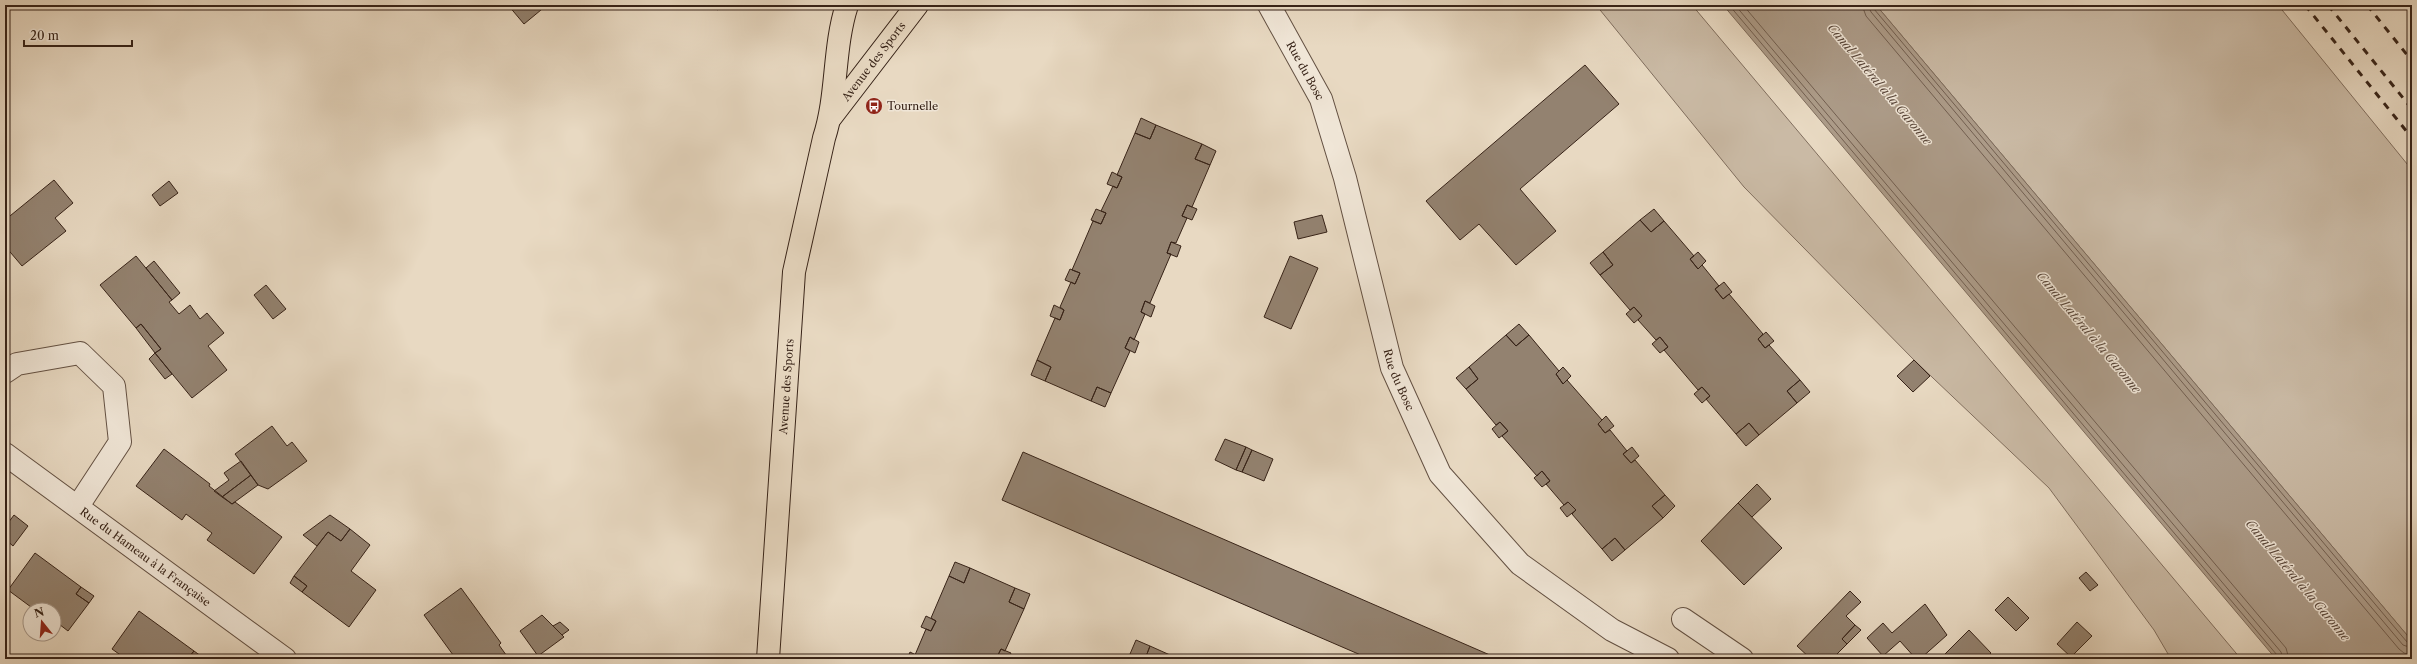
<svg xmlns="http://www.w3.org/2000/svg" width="2417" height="664" font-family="'Libre Caslon Text',serif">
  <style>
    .green { fill: #cabaa5; stroke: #806e5e }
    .water { fill: #ac9b88; stroke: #7d6b5b }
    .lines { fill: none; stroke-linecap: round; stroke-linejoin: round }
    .shore { stroke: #725f50; stroke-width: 1 }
    .building { fill: #938270; stroke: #372318 }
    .minor-casing { stroke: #635042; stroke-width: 24 }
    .major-casing { stroke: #372318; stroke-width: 24 }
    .minor { stroke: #f0e6d7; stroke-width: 22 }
    .major { stroke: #e8d9c2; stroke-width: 22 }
    .rail { stroke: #372318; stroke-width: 3; stroke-dasharray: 7 7; stroke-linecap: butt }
    .labels { text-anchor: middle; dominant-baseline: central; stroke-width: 3; stroke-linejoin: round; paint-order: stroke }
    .street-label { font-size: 11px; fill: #372318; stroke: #f0e6d7 }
    .poi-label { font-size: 11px; fill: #372318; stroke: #f0e6d7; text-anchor: start }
    .water-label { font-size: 12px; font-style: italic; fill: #5a473a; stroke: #f0e6d7 }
  </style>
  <rect width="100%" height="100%" fill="#e8d9c2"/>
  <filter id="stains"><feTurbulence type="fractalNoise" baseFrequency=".005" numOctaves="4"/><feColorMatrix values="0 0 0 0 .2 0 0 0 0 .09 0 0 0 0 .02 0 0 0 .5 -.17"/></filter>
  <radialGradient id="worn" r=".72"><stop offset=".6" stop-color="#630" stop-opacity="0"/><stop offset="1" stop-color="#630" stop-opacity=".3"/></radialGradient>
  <path class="green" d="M1596 5H1692L2241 659H2171L2154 630 2049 488 1914 360 1744 187Z
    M1876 5H2278L2412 170V641Z"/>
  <path class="water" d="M1723 5H1876L2412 641V659H2276Z"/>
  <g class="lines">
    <path class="shore" d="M1729 5 2277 655 2278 659
      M1735 5 2281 652 2283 659
      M1743 5 2286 648 2289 659
      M1862 5 1866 16 2399 649 2404 653 2412 655
      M1868 5 1871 12 2403 645 2412 648
      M1873 5 1874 9 2407 642 2412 643"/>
  </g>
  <path class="building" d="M508 5H547L524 24Z
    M713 5H725L717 10Z
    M1585 65 1619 104 1520 189 1556 231 1516 265 1479 224 1460 240 1426 201Z
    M1141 118 1156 125 1150 139 1135 133Z
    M1156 125 1202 144 1195 159 1210 165 1192 207 1187 205 1182 216 1187 218 1176 243 1171 242 1167 253 1171 254 1150 303 1145 301 1141 312 1145 314 1134 340 1130 337 1125 348 1130 351 1111 393 1097 387 1091 401 1045 381 1051 367 1037 360 1055 318 1060 320 1064 310 1060 307 1071 282 1075 284 1080 273 1072 270 1093 221 1101 224 1106 213 1101 211 1113 186 1117 188 1122 177 1117 175 1135 133 1150 139Z
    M1202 144 1216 151 1210 165 1195 159Z
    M1112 172 1122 177 1117 188 1107 184Z
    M54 180 73 203 55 218 66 231 22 266 5 246V220Z
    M169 181 178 193 160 206 152 195Z
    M1187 205 1197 209 1192 220 1182 216Z
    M1096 209 1106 213 1101 224 1091 220Z
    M1654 209 1664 221 1651 232 1640 220Z
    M1322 215 1327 232 1298 239 1294 222Z
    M1640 220 1651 232 1664 221 1694 256 1690 259 1698 269 1702 265 1719 286 1715 289 1723 299 1729 294 1763 334 1758 339 1765 348 1769 345 1800 380 1787 391 1797 403 1759 435 1749 423 1736 434 1706 399 1710 396 1702 387 1698 390 1664 350 1668 347 1660 337 1656 340 1638 320 1642 316 1634 307 1630 310 1600 275 1613 265 1603 252Z
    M1171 242 1181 246 1177 257 1167 253Z
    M1603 252 1613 265 1600 275 1590 263Z
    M1698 252 1706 261 1698 269 1690 259Z
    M136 256 172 300 169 302 179 314 190 305 200 319 207 313 224 333 208 346 227 370 192 398 155 353 161 349 141 324 136 328 100 285Z
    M1290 256 1318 268 1291 329 1264 317Z
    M154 261 180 293 172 300 146 268Z
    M1070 269 1080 273 1075 284 1065 280Z
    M1724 282 1732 292 1723 299 1715 289Z
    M266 285 286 309 273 319 254 295Z
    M1145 301 1155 306 1151 317 1141 312Z
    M1054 305 1064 310 1060 320 1050 316Z
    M1634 307 1642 316 1634 323 1626 314Z
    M141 324 161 349 155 353 136 328Z
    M1519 324 1529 335 1516 346 1506 335Z
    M1766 332 1774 341 1765 348 1758 339Z
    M1506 335 1516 346 1529 335 1559 371 1556 374 1563 384 1567 380 1602 420 1598 424 1605 433 1610 430 1627 451 1623 454 1631 463 1635 460 1665 495 1652 506 1663 518 1625 550 1615 538 1602 549 1572 514 1576 510 1568 502 1564 505 1546 484 1550 481 1542 471 1537 476 1502 436 1508 431 1500 422 1496 425 1466 389 1478 379 1469 367Z
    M1130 337 1139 342 1135 353 1125 348Z
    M1660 337 1668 347 1660 353 1652 344Z
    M155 353 172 374 165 379 149 359Z
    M1037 360 1051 367 1045 381 1031 375Z
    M1914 360 1930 376 1913 392 1897 376Z
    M1469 367 1478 379 1466 389 1456 378Z
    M1563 367 1571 376 1563 384 1556 374Z
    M1800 380 1810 392 1797 403 1787 391Z
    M1097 387 1111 393 1105 407 1091 401Z
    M1702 387 1710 396 1702 403 1694 394Z
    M1606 416 1614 426 1605 433 1598 424Z
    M1500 422 1508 431 1499 438 1492 429Z
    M1749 423 1759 435 1746 446 1736 434Z
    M272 426 287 446 292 442 307 461 268 489 258 485 235 454Z
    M1225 439 1246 447 1236 470 1215 460Z
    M1246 447 1252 450 1242 472 1236 470Z
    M1632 447 1639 456 1631 463 1623 454Z
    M164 449 210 484 209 486 232 504 235 502 282 537 254 574 207 540 212 533 186 514 182 520 136 486Z
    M1252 450 1273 459 1264 481 1242 472Z
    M1023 452 1499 659H1370L1002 500Z
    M241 461 251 475 222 497 214 491 229 480 224 473Z
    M1542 471 1550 481 1542 487 1534 478Z
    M251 475 258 485 232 504 222 497Z
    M1757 484 1771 499 1752 517 1738 503Z
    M1665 495 1675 506 1663 518 1652 506Z
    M1568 502 1576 510 1567 517 1560 508Z
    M1738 503 1782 548 1744 585 1701 541Z
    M5 508 10 512 5 518Z
    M14 515 28 526 13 546 5 539V527Z
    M330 515 350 529 341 541 328 532 317 546 303 535Z
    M350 529 370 545 351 571 376 590 349 627 302 592 307 586 294 576 328 532 341 541Z
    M1615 538 1625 550 1612 561 1602 549Z
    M35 553 81 587 76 594 89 603 68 631 55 621 54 623V610H35L8 590Z
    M955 562 970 568 964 583 949 576Z
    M970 568 1015 588 1009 602 1024 609 1005 651 1001 649 996 659H919L920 657 915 655 926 629 931 631 936 621 931 618 949 576 964 583Z
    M5 572 10 576 5 583Z
    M2086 572 2098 585 2090 591 2079 578Z
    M294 576 307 586 302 592 290 583Z
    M81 587 94 596 89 603 76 594Z
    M461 588 501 643 499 645 509 659H456L424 615Z
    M1015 588 1030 594 1024 609 1009 602Z
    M1850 591 1861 602 1846 616 1855 625 1842 639 1847 644 1832 659H1811L1797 646Z
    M2008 597 2029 618 2016 631 1995 610Z
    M1925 604 1947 635 1920 659H1916L1900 641 1883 656 1867 638 1883 623 1892 633Z
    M139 611 194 651 188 658 190 659H126L112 649Z
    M542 615 564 637 538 656 520 631Z
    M926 616 936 621 931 631 921 627Z
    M560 622 569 630 562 635 553 626Z
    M2077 622 2092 636 2071 657 2057 644Z
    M1855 625 1861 630 1847 644 1842 639Z
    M1969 630 1991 653 1985 659H1940Z
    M1136 640 1150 646 1145 659 1130 654Z
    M1150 646 1179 659H1145Z
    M1001 649 1011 653 1008 659H996Z
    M194 651 205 659H190L188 658Z
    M910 652 920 657 919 659H907Z
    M1130 654 1140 659H1128Z"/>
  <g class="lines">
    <g class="minor-casing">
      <g id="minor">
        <path id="s1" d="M1269 5 1321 99 1345 178 1392 368 1440 474 1520 564 1612 630 1668 659"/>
        <path d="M5 372 17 364 80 353 114 386 120 442 78 506"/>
        <path id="s2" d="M5 454 285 659"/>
        <path d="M1683 619 1742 659"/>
      </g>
    </g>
    <g class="major-casing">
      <g id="major">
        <path id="s3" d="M831 117 917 5"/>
        <path id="s4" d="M768 659 794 272 824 138C838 95 833 48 847 5"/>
      </g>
    </g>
    <use href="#minor" class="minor"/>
    <use href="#major" class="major"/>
    <path class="rail" d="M2305 5 2412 138
      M2328 5 2412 109
      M2367 5 2412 61"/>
  </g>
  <defs>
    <g id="bus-disc" transform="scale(0.9)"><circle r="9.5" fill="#8f2418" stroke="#f0e6d7"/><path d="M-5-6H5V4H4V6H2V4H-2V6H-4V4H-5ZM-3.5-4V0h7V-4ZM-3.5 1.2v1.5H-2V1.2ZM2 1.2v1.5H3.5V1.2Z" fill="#fff"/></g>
  </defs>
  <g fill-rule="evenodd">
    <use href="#bus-disc" x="874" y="106"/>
  </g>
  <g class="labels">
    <g class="street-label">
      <text stroke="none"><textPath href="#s3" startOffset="70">Avenue des Sports</textPath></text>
      <text stroke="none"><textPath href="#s1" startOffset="75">Rue du Bosc</textPath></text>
      <text stroke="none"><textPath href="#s1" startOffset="399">Rue du Bosc</textPath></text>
      <text stroke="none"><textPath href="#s4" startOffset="273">Avenue des Sports</textPath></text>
      <text stroke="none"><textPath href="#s2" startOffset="174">Rue du Hameau à la Française</textPath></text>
    </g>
    <g class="poi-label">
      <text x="887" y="106">Tournelle</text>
    </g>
    <g class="water-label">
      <text transform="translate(1880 84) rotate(50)">Canal Latéral à la Garonne</text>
      <text transform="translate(2089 332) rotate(50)">Canal Latéral à la Garonne</text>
      <text transform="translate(2298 580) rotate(50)">Canal Latéral à la Garonne</text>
    </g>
  </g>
  <rect width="2417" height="664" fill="none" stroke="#e8d9c2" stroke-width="20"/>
  <rect x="6" y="6" width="2405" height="652" fill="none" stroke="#372318" stroke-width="2"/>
  <rect x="10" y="10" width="2397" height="644" fill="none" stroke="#372318"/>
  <g transform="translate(42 622) rotate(343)"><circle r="19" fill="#f0e6d7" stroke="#a6988b"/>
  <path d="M0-3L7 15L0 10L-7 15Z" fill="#8f2418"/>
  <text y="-6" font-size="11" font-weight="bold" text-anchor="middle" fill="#372318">N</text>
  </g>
  <path d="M24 40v6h108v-6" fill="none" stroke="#372318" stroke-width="2"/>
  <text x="30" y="40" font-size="12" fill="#372318" stroke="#f0e6d7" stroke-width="3" paint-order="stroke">20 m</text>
  <rect width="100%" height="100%" filter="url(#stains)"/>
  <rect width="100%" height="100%" fill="url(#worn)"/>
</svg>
